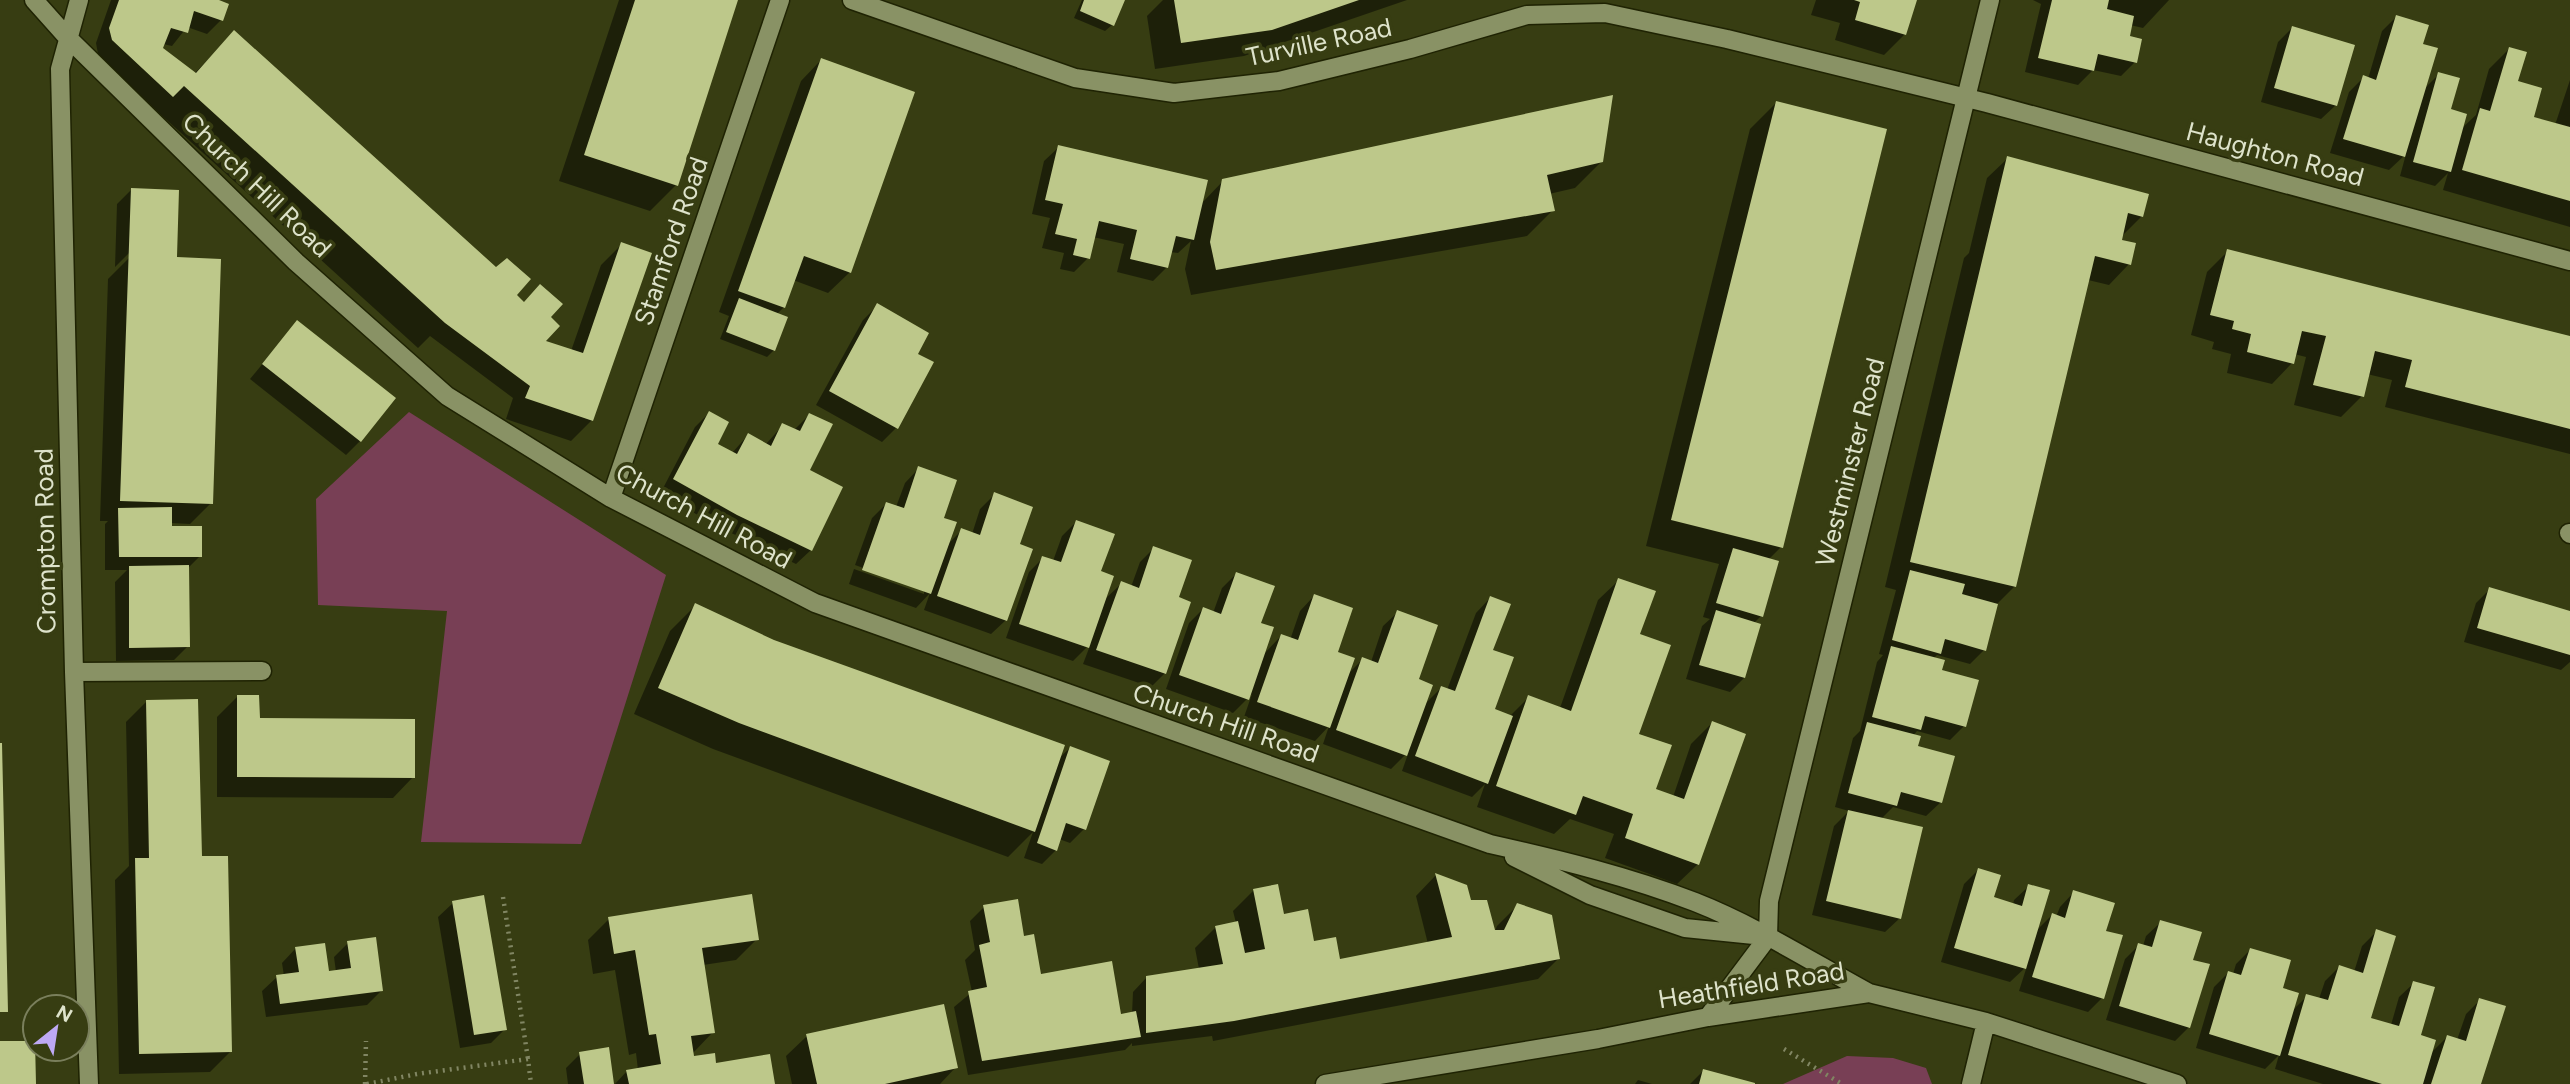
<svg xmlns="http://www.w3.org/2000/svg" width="2570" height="1084" font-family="Figtree,sans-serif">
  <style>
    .green { fill: #783f55 }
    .shadow { fill: #0007 }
    .building { fill: #bdc88a }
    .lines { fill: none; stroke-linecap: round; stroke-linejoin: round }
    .minor-casing { stroke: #1f2303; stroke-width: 21 }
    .path { stroke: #818663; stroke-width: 4.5; stroke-dasharray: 2 5; stroke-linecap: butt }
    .minor { stroke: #899265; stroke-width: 18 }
    .labels { text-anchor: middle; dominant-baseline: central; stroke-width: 7; stroke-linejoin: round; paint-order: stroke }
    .street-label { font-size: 26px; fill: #dee3cb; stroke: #373d12 }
  </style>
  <rect width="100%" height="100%" fill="#373d12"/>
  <path class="green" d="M409 412 666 575 581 844 421 842 447 611 318 605 316 499Z
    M1847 1056 1893 1058 1926 1068 1932 1084H1783Z"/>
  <path class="shadow" d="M111 0H214L221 20 207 34 187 27 172 46 163 44 161 49 194 74 234 33 515 296 524 304 549 318 544 341 571 351 601 265 622 244 592 420 571 441 506 419 513 398 430 336 418 348 159 113 98 54 96 43Z
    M619 0H736L676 185 650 211 559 181Z
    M1082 0H1123L1112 25 1105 31 1074 18Z
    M1163 0H1407L1244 56 1155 69 1147 16Z
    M1816 0H1915L1905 34 1884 55 1835 40 1840 23 1811 15Z
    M2033 0H2169L2143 28 2130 25 2127 37 2135 62 2121 76 2093 70 2078 85 2025 72 2041 4Z
    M2396 17 2421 45 2424 89 2439 74 2449 110 2461 129 2476 115 2489 69 2510 48 2516 82 2532 119 2555 125 2570 80V227L2443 190 2448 173 2435 186 2400 176 2406 154 2389 170 2330 153 2349 92 2364 77 2368 79 2382 31Z
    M2292 28 2336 105 2321 119 2261 102 2278 42Z
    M821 60 913 93 849 273 828 293 793 280 784 307 777 314 774 350 767 357 720 339 729 316 719 312 801 81Z
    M1776 103 1781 547 1768 560 1761 616 1753 624 1744 678 1730 692 1686 679 1702 626 1710 619 1703 617 1719 564 1646 546 1750 129Z
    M1059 147 1201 204 1223 181 1601 162 1575 188 1549 194 1553 210 1527 236 1191 295 1185 269 1191 241 1178 253 1170 252 1167 267 1153 281 1117 272 1124 244 1093 237 1088 258 1074 272 1060 269 1064 253 1042 248 1050 218 1032 214 1044 161Z
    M2008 158 2142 216 2120 238 2129 264 2109 285 2088 280 2015 586 1996 605 1984 650 1970 664 1937 655 1933 659 1964 726 1950 740 1917 731 1913 736 1941 802 1926 816 1893 807 1881 819 1900 918 1885 932 1812 915 1834 826 1849 811 1835 807 1853 738 1860 731 1877 662 1883 655 1879 654 1896 590 1885 587 1964 258 1969 253 1987 178Z
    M131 190 175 257 211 503 190 524 171 523V528L200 556 187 569 188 646 174 660 116 661 115 582 127 570H105V524L108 521H100L108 279 136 251 133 249 115 267 117 204Z
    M2228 251 2570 338V454L2385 407 2392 380 2367 374 2362 396 2341 417 2294 405 2306 357 2294 354 2292 363 2272 384 2227 373 2231 354 2212 349 2214 342 2191 335 2207 272Z
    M877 306 896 428 882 442 816 405 863 320Z
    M297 322 360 441 346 455 250 379Z
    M709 413 715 444 732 453 748 435 766 444 783 425 794 430 809 415 811 550 796 564 723 529 660 494 695 427Z
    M919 468 942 519 947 545 962 530 972 534 980 509 995 494 1018 546 1006 620 991 634 924 610 930 593 916 608 849 584 854 569 924 594V590L855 565 872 518 886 504 896 507 905 483Z
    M1076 522 1099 572 1103 601 1121 584 1131 587 1140 562 1154 548 1177 598 1165 673 1151 687 1083 664 1091 643 1073 661 1006 638 1029 572 1043 558 1053 561 1062 536Z
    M1236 574 1259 624 1263 655 1281 636 1290 640 1300 611 1314 596 1347 675 1363 659 1371 662 1383 626 1398 612 1423 706 1441 688 1447 690 1476 613 1490 598 1493 710 1510 716 1529 697 1560 708 1598 600 1619 580 1638 635 1637 735 1654 790 1673 797 1691 744 1712 723 1698 864 1677 884 1605 858 1614 834 1570 819 1554 834 1477 807 1485 784 1472 797 1402 771 1409 751 1391 769 1323 744 1329 726 1315 741 1244 717 1252 694 1233 713 1166 689 1189 623 1203 609 1213 613 1222 588Z
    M2490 589 2570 612V662L2561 670 2464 642 2476 603Z
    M696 605 773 641 1058 759 1070 748 1084 829 1070 843 1059 839 1056 850 1042 864 1024 858 1033 832 1008 857 713 749 634 714 670 631Z
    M238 696 258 720 413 777 393 798 217 797V717Z
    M146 702 200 858 231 1051 210 1072 119 1074 115 880 129 866 126 722Z
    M1978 870 1992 899 2013 905 2014 900 2029 886 2035 932 2052 915 2056 917 2060 907 2074 892 2104 932 2102 998 2088 1012 2019 991 2027 966 2010 982 1941 962 1964 884Z
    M1436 875 1470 902 1494 933 1497 926 1518 905 1558 959 1538 979 1213 1041 1212 1036 1132 1046V1043L1125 1050 968 1075 954 1007 972 992 965 960 975 950 970 921 984 907 1022 938 1040 976 1120 1016 1132 1014 1133 992 1147 977 1199 969 1195 948 1216 927 1236 923 1233 911 1254 890 1313 943 1339 961 1428 944 1416 896Z
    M453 903 505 1029 491 1043 460 1048 438 917Z
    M609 919 757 939 736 960 703 965 713 1032 693 1053 692 1058 773 1084H615L627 1071 638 1070 636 1053 629 1055 615 970 593 974 588 940Z
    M2161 922 2191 961 2189 1027 2175 1041 2106 1020 2125 959 2139 945 2143 946 2146 936Z
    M2377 931 2368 1019 2391 1025 2399 997 2414 983 2418 1036 2430 1054 2447 1037 2457 1040 2466 1014 2480 1000 2479 1084H2323L2275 1069 2279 1055 2265 1069 2196 1048 2214 987 2228 973 2233 974 2236 964 2250 950 2280 989 2292 1011 2307 996 2319 999 2325 981 2339 967 2354 972 2362 946Z
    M348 943 382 990 367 1005 266 1017 262 991 277 977 284 976 282 963 296 948 328 973 336 972 334 957Z
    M807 1036 956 1067 940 1084H792L786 1056Z
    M580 1054 612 1084H568L566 1068Z
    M1703 1071 1752 1084H1690Z
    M1638 1080 1652 1084H1635Z"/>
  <path class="building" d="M119 0H219L229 4 223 21 194 11 188 33 171 28 163 48 196 73 234 30 496 267 507 258 531 279 517 295 524 302 540 284 563 304 551 317 560 326 546 341 583 353 621 242 652 253 593 421 525 398 530 386 445 323 184 86 173 97 112 40 109 28Z
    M635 0H738L678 186 584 155Z
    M1084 0H1125L1114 26 1080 11Z
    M1174 0H1359L1272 30 1181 43Z
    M1917 0 1906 35 1855 20 1860 2 1854 0Z
    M2052 0H2109L2107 9 2134 16 2130 36 2142 39 2137 63 2098 54 2094 71 2038 58Z
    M2396 15 2429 25 2423 44 2438 48 2405 157 2343 139 2363 75 2376 80Z
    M2292 26 2355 45 2337 106 2274 88Z
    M2509 47 2527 52 2518 81 2542 88 2534 117 2570 127V201L2462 170 2480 108 2490 111Z
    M821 58 915 92 851 273 804 256 785 308 738 291Z
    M2438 72 2460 78 2451 109 2467 114 2451 172 2413 162Z
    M1613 95 1603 162 1547 175 1555 211 1216 270 1210 242 1222 179Z
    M1776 101 1887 129 1783 548 1671 520Z
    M1058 145 1208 180 1194 240 1176 236 1168 268 1130 259 1137 230 1099 221 1090 259 1073 255 1077 239 1055 234 1063 204 1045 200Z
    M2007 156 2149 194 2143 217 2128 213 2122 240 2136 243 2131 265 2095 256 2016 587 1910 562Z
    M131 188 179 190 177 257 221 259 213 504 120 501Z
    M2227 249 2570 336V429L2405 387 2412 360 2375 351 2364 397 2313 385 2326 336 2302 331 2294 364 2247 352 2251 334 2232 329 2234 321 2210 315Z
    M739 298 788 317 775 351 726 332Z
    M877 303 929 333 918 354 934 362 898 429 829 391Z
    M297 320 396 398 361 442 262 364Z
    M709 411 729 422 718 444 737 454 748 433 771 446 782 423 800 431 809 413 833 424 810 470 843 487 812 551 737 515 673 479Z
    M918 466 957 480 944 518 957 522 931 594 862 570 886 502 904 508Z
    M994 492 1033 507 1020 544 1033 549 1007 621 937 596 961 528 980 535Z
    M172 507V526H202V557H119L118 508Z
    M1076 520 1115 534 1101 571 1114 576 1089 648 1019 624 1042 556 1061 562Z
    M1153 546 1192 560 1179 597 1191 602 1166 674 1096 650 1121 581 1139 588Z
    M1733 548 1779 561 1763 617 1716 603Z
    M189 565 190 647 129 648V566Z
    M1910 570 1965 584 1962 594 1998 604 1986 651 1945 639 1941 654 1892 640Z
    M1236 572 1275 586 1261 623 1274 627 1249 700 1179 675 1203 607 1221 614Z
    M1618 578 1656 591 1640 634 1671 645 1639 734 1672 745 1656 789 1684 799 1712 721 1746 734 1699 865 1625 838 1633 814 1583 796 1576 815 1496 786 1528 695 1571 711Z
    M2489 587 2570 611V655L2477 628Z
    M1314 594 1353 608 1338 652 1355 658 1330 728 1257 702 1281 634 1298 640Z
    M1490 596 1511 604 1493 650 1514 657 1495 709 1513 716 1488 784 1415 756 1441 686 1455 691Z
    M695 603 774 640 1065 745 1035 832 739 723 658 688Z
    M1397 610 1438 625 1419 679 1433 685 1407 756 1336 730 1362 657 1378 663Z
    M1716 610 1761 624 1745 678 1699 665Z
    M1891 646 1945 660 1942 670 1979 680 1966 727 1925 716 1921 730 1872 717Z
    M237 695H259L260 718 415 719V778L237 777Z
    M198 699 202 856H228L232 1052 139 1054 135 858H149L146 700Z
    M1867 722 1921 736 1918 746 1955 756 1942 803 1901 792 1897 806 1848 793Z
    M0 743H2L8 1012H0Z
    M1070 746 1110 761 1086 830 1066 823 1057 851 1037 843Z
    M1848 810 1923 827 1901 919 1826 901Z
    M1978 868 2001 875 1994 897 2022 906 2028 884 2050 890 2026 969 1954 948Z
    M1435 873 1467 885 1471 900H1487L1495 930H1504L1517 903 1552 915 1560 959 1234 1021 1146 1033V976L1223 964 1215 926 1238 921 1245 953 1265 949 1253 889 1278 884 1284 914 1308 909 1314 941 1336 937 1340 959 1452 937Z
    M2073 890 2115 903 2106 931 2123 935 2104 999 2032 977 2052 913 2065 918Z
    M752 894 759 940 702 948 715 1033 691 1036 694 1056 715 1053 716 1063 770 1054 775 1084H629L626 1070 661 1064 656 1034 649 1035 635 950 614 954 608 917Z
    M484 895 507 1030 474 1035 452 901Z
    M1018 899 1024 936 1034 934 1041 974 1112 961 1121 1014 1136 1011 1141 1037 982 1061 968 991 987 987 979 945 990 942 983 905Z
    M2160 920 2202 932 2193 960 2210 964 2190 1028 2119 1006 2138 943 2152 947Z
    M2376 929 2396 936 2371 1018 2399 1026 2413 981 2435 987 2421 1035 2436 1040 2423 1084H2382L2288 1055 2306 994 2328 1000 2339 965 2363 973Z
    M376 937 383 991 280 1004 276 975 299 972 295 947 325 943 329 971 351 968 347 941Z
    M2250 948 2291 960 2283 988 2299 993 2280 1056 2209 1034 2228 971 2241 975Z
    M2479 998 2506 1006 2481 1084H2431L2447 1035 2466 1041Z
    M944 1004 958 1068 885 1084H817L806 1034Z
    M0 1041H35L36 1084H0Z
    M609 1047 614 1084H584L579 1052Z
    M1703 1069 1755 1083V1084H1699Z"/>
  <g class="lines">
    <g class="minor-casing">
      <path id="minor" d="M34 0 67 37 296 262 447 396 611 498 815 603 1490 844C1561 860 1627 876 1695 902 1756 926 1812 962 1869 993
        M79 0 60 69 74 672 89 1084
        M852 0 1075 78 1174 93 1279 81 1410 49 1527 15 1605 13 1727 39 1987 103 2570 261
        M611 498 780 0
        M2569 533 2570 534
        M74 672 262 671
        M1514 857 1590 895 1685 928 1754 935
        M1708 1017 1768 937 1769 901 1990 0
        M1325 1084 1598 1039 1708 1017 1869 993 1986 1022 2177 1084
        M1971 1084 1986 1022"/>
    </g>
    <path class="path" d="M503 897 528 1059
      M1784 1049 1842 1084
      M365 1084 366 1041
      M367 1084 417 1074 528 1059 531 1084"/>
    <use href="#minor" class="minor"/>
  </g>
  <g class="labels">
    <g class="street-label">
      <text transform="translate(1319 42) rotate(-12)">Turville Road</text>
      <text transform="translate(2275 154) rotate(15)">Haughton Road</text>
      <text transform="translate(257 185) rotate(44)">Church Hill Road</text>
      <text transform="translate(671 241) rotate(-71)">Stamford Road</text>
      <text transform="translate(1850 462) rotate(-76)">Westminster Road</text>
      <text transform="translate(704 516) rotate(28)">Church Hill Road</text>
      <text transform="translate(45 541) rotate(-91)">Crompton Road</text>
      <text transform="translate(1226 723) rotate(19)">Church Hill Road</text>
      <text transform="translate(1751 985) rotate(-9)">Heathfield Road</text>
    </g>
  </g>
  <g transform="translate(56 1028) rotate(30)"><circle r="33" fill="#373d12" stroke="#7a7f5c" stroke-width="2"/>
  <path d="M0-5L12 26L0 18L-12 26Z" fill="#bea9f4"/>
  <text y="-10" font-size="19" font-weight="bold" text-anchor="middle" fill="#dee3cb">N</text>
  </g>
</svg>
